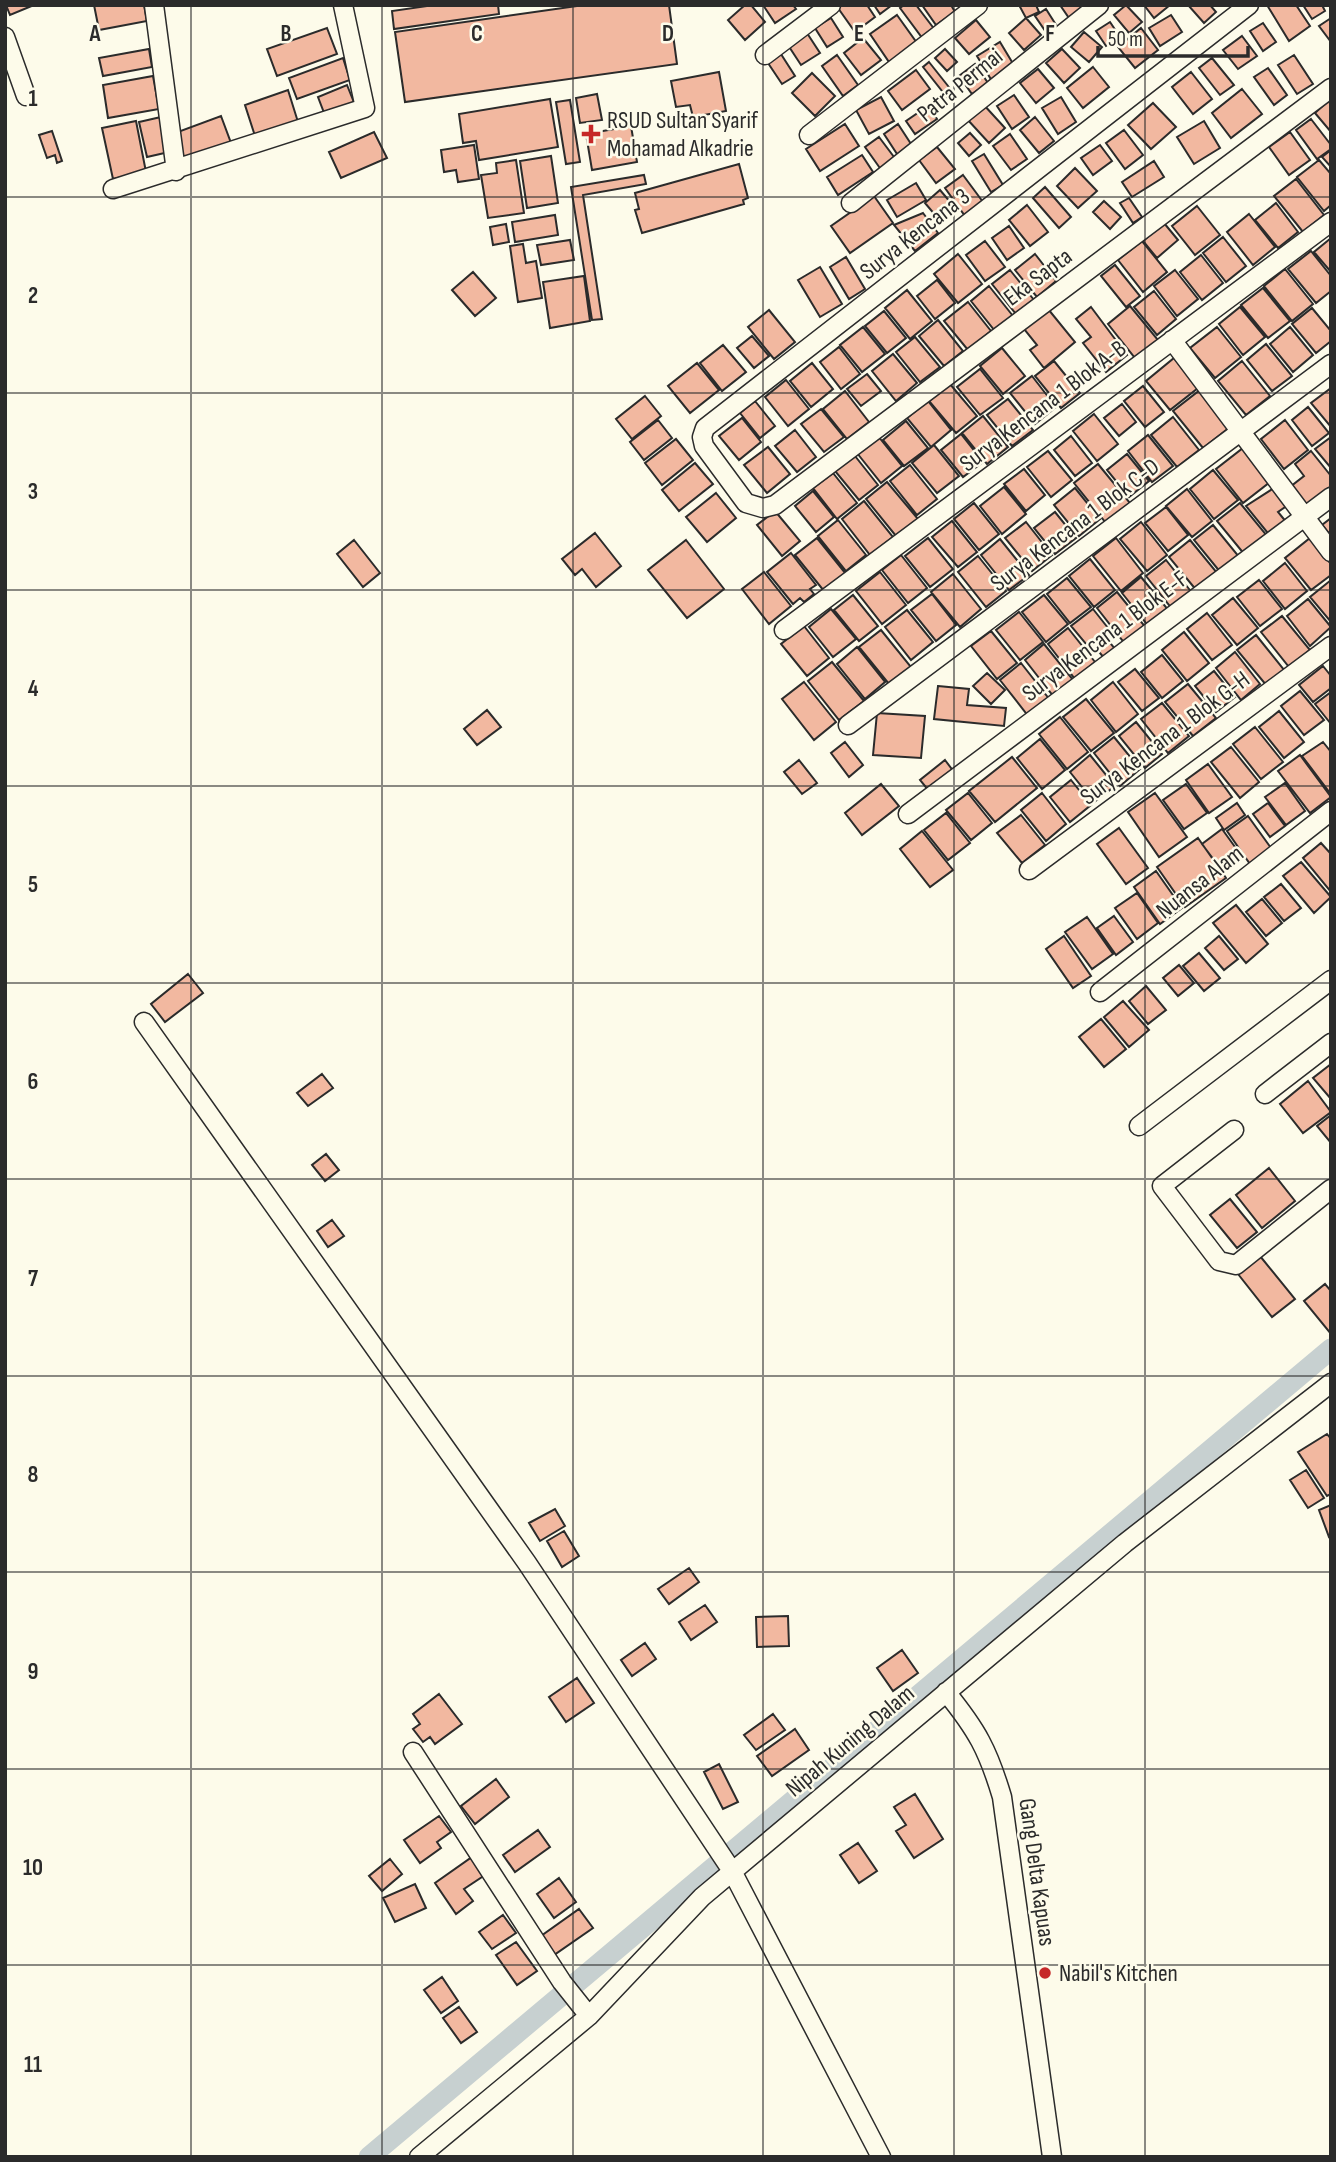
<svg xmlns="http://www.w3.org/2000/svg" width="1336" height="2162" font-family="'Sofia Sans Condensed',sans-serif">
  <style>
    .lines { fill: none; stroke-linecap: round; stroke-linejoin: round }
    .canal { stroke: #c7d0d0; stroke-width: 21 }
    .building { fill: #f2b8a0; stroke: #2b2b2b; stroke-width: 2 }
    .street-casing { stroke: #2b2b2b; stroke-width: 21 }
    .street { stroke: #fdfbea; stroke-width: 18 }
    .grid { fill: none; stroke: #2b2b2b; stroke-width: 2; stroke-opacity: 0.55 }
    .poi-dot { fill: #c62828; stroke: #fdfbea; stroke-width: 2.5 }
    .labels { text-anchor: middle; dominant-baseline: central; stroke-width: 5; stroke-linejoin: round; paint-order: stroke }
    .street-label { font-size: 24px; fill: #2b2b2b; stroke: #fdfbea }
    .poi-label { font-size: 24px; fill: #2b2b2b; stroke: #fdfbea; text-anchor: start }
    .grid-label { font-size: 23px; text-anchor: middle; font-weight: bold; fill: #2b2b2b; stroke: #fdfbea; stroke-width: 5; stroke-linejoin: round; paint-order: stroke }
  </style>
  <rect width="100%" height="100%" fill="#fdfbea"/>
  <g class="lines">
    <path class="canal" d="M369 2157 1331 1349"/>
  </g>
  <path class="building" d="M6 5H34L10 15Z
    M94 5H144L147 21 99 30Z
    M434 5H498L499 14 394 29 392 11Z
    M584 5H669L677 64 405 102 395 32Z
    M745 5H751L765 22 745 40 728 20Z
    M763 5H793L796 9 775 23Z
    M842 5H867L875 17 855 32 838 8Z
    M874 5H892L880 14Z
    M904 5H916L935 30 923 39 900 8Z
    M922 5H951L955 12 936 25Z
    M1019 5H1036L1039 12 1026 18Z
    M1060 5H1087L1069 18Z
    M1126 5 1142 22 1129 33 1114 15Z
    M1144 5H1170L1154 18Z
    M1188 5H1210L1216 12 1204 23Z
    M1267 5H1296L1310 26 1289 41Z
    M1303 5H1322L1325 11 1312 19Z
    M1046 9 1058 28 1048 35 1035 16Z
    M897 15 917 43 889 62 870 34Z
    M1171 15 1182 32 1160 46 1149 28Z
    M831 18 843 37 827 47 815 28Z
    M1026 18 1041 35 1024 50 1009 33Z
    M1331 18V42L1319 26Z
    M976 20 990 37 969 54 955 38Z
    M1110 22 1120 37 1106 46 1096 31Z
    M1263 23 1276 42 1263 51 1250 31Z
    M327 28 337 54 277 76 267 49Z
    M1141 28 1158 50 1135 68 1118 47Z
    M805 30 820 53 801 65 786 42Z
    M1084 32 1102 47 1089 62 1071 47Z
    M1242 36 1257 56 1238 69 1223 50Z
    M863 38 881 60 861 75 844 53Z
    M1000 42 1015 67 992 81 977 56Z
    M149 49 152 67 103 76 99 58Z
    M945 49 957 62 947 71 935 58Z
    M1062 49 1080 68 1064 83 1046 63Z
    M779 51 795 76 782 84 766 60Z
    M837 55 858 85 843 96 822 66Z
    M1294 55 1313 84 1297 94 1278 65Z
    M343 58 350 80 297 99 289 78Z
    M1212 58 1234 85 1220 95 1199 68Z
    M929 62 956 96 950 101 923 67Z
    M975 64 988 83 972 94 959 76Z
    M1093 67 1109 87 1083 108 1067 88Z
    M1268 68 1287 95 1274 105 1254 77Z
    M1038 69 1054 88 1036 103 1020 83Z
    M916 70 930 89 902 110 888 91Z
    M719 72 726 111 693 117 690 105 676 107 671 81Z
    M1191 72 1212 99 1193 114 1172 87Z
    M812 73 835 96 815 116 792 93Z
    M153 76 159 109 108 118 103 85Z
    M347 85 355 105 326 118 318 97Z
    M1242 89 1262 114 1231 138 1212 113Z
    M288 90 298 122 255 136 245 105Z
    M597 94 602 120 580 123 576 98Z
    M1014 95 1029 117 1012 129 997 106Z
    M881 97 894 121 869 134 856 110Z
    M1061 97 1076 122 1058 134 1042 108Z
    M550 99 558 147 479 160 476 141 463 143 459 114Z
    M570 100 580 162 566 164 556 102Z
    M1328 101 1331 104V132L1315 113Z
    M1153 103 1176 127 1151 149 1128 125Z
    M983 104 1005 128 989 143 967 119Z
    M928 106 937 119 915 134 906 121Z
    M221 116 231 143 185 160 175 133Z
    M161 117 169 152 147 157 139 122Z
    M1035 117 1054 141 1039 153 1020 130Z
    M1311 119 1331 145V149L1317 159 1296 130Z
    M136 121 146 172 113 179 102 128Z
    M1204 121 1220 148 1194 164 1177 137Z
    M845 124 859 146 820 171 806 149Z
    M898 124 913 147 899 157 884 134Z
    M631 126 637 162 592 170 586 134Z
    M1124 130 1143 155 1125 169 1106 143Z
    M52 131 62 161 57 163 55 155 47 158 39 135Z
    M374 132 387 158 341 178 329 152Z
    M1290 132 1310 160 1289 175 1269 147Z
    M970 133 981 145 969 156 958 143Z
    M1010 134 1027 159 1011 170 993 146Z
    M879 137 897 161 882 171 865 147Z
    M474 145 479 179 458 182 456 170 444 172 441 150Z
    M1100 145 1112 161 1093 175 1081 158Z
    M937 147 955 169 936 183 919 160Z
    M1331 150V167L1322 157Z
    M984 154 1003 185 991 192 972 161Z
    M862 155 873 172 838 195 827 177Z
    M551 156 558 203 527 208 520 161Z
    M516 160 524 213 488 218 481 175 497 173 496 163Z
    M1319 160 1331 174V205L1324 211 1297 177Z
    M1154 161 1164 177 1132 197 1122 182Z
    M739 164 748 198 743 200 744 204 642 233 635 210 639 209 635 193Z
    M1075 168 1097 191 1078 208 1057 186Z
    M644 175 646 184 583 195 602 319 592 320 571 187Z
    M963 175 983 202 965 216 945 188Z
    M1296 179 1324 215 1303 232 1274 196Z
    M916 183 926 200 897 217 887 200Z
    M1045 187 1071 217 1059 228 1033 198Z
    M940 190 957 210 941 222 925 203Z
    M874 196 893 223 850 253 831 226Z
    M1129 198 1142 217 1133 223 1120 203Z
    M1104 201 1121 217 1110 229 1093 212Z
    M1276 203 1298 232 1278 248 1255 220Z
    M1027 205 1048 232 1030 246 1009 220Z
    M1197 206 1220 235 1195 255 1172 226Z
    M923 213 938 233 915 251 894 225Z
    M1249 214 1275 247 1253 265 1227 232Z
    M555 215 558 235 515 242 512 222Z
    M1164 223 1178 240 1157 258 1143 241Z
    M506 224 509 242 493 245 490 227Z
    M1009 226 1024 248 1007 260 992 238Z
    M1223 237 1246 266 1226 282 1203 253Z
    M1331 238V272L1314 252Z
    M570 240 574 260 541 265 537 245Z
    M985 241 1005 267 985 281 966 255Z
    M1142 241 1167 272 1143 292 1118 260Z
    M523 244 526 263 536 261 542 298 518 302 510 246Z
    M1311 251 1331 276V291L1316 303 1288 269Z
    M958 254 982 284 958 303 934 274Z
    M1035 254 1056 281 1037 297 1015 270Z
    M1201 255 1223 283 1202 300 1180 272Z
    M846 257 865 289 849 299 830 267Z
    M1115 265 1140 296 1126 307 1101 276Z
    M820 267 842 304 820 317 798 280Z
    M1285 269 1313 304 1292 321 1264 286Z
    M1010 270 1034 300 1016 314 992 284Z
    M1175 270 1198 299 1177 316 1154 286Z
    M473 272 496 298 475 316 452 290Z
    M584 276 590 321 550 328 543 282Z
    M937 280 955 303 935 319 917 296Z
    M989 286 1013 316 995 331 971 301Z
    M1263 288 1290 321 1268 338 1241 305Z
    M907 290 932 321 910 339 885 308Z
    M1154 291 1176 319 1157 335 1134 307Z
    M968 302 991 331 968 350 944 321Z
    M1044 304 1075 342 1044 368 1030 350 1037 345 1020 324Z
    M1130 306 1158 340 1135 358 1108 324Z
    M1091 307 1127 355 1106 372 1083 343 1091 337 1076 319Z
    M1240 307 1265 337 1243 355 1219 324Z
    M1312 308 1331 331V341L1316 353 1292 324Z
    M769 310 795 342 774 359 748 327Z
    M884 311 906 338 887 353 865 326Z
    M938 320 963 351 944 366 919 336Z
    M863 327 885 354 862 372 840 345Z
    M1217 327 1241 357 1215 378 1190 348Z
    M1290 327 1313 355 1293 372 1270 344Z
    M752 336 769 356 754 368 737 348Z
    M915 337 940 367 920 382 896 352Z
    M1266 344 1292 376 1272 391 1247 360Z
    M723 345 746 372 722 391 700 363Z
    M839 347 860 374 841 389 820 362Z
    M1002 348 1025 376 1003 394 980 366Z
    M893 354 917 383 896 401 872 371Z
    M1174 358 1198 388 1170 410 1146 381Z
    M1054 361 1080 393 1061 408 1035 376Z
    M1242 361 1270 396 1246 415 1218 381Z
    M697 363 719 390 690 413 668 386Z
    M812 363 833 389 811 407 790 381Z
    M980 369 1003 398 980 415 957 387Z
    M867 374 881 391 861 406 847 389Z
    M1032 376 1056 407 1035 424 1010 393Z
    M786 380 809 409 788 426 765 397Z
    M950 384 977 416 956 433 929 401Z
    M1143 386 1164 412 1145 427 1124 401Z
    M1331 388V427L1311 403Z
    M1200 390 1230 427 1203 448 1173 411Z
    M845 391 869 422 847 439 823 409Z
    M645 396 661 416 632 439 616 419Z
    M1008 399 1033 430 1012 446 987 415Z
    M755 401 775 426 760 438 740 413Z
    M928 401 951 430 931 447 907 418Z
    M1122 404 1136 422 1119 436 1104 418Z
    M1308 407 1329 433 1312 446 1292 420Z
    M821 409 844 437 824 452 801 424Z
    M1094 414 1118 444 1097 461 1073 431Z
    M983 416 1008 447 987 464 962 433Z
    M1173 417 1199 450 1177 467 1151 435Z
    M742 418 761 442 739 460 719 436Z
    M658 420 672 438 644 460 630 442Z
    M1285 420 1308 450 1284 469 1261 439Z
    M906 421 928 448 904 466 883 440Z
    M795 430 816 457 797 472 775 446Z
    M961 434 983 462 963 477 941 450Z
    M1148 435 1173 466 1152 482 1128 451Z
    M878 436 902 466 881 483 857 453Z
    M1071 436 1092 463 1075 476 1054 450Z
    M1331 437V468L1315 449Z
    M676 439 693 460 662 485 645 463Z
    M934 445 959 476 937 493 912 463Z
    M768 447 790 474 767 493 744 465Z
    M1243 448 1270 482 1243 503 1216 469Z
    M1048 451 1072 480 1051 497 1027 467Z
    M1311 451 1331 476V486L1306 506 1290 487 1304 476 1295 464Z
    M1127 454 1149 481 1129 497 1107 470Z
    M855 456 878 485 859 500 835 471Z
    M695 463 713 484 679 511 662 490Z
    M1098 464 1130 503 1106 523 1074 483Z
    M910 465 937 499 917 515 890 481Z
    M1024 469 1045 495 1026 511 1004 484Z
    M1213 470 1238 500 1214 519 1190 489Z
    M833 473 857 503 837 519 813 488Z
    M887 482 918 519 896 536 866 499Z
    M1004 487 1026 514 1002 534 980 506Z
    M1075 488 1100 519 1079 536 1054 505Z
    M1274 488 1288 505 1278 512 1287 523 1271 537 1246 506Z
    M1187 489 1212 521 1192 537 1166 506Z
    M813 491 834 517 816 532 795 506Z
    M716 493 736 518 707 542 686 517Z
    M864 501 893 537 870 555 842 519Z
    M974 503 999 534 979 550 954 519Z
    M1240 503 1268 537 1245 555 1217 521Z
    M1166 507 1188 535 1168 551 1145 523Z
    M775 511 800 541 782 556 757 525Z
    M1055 512 1076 538 1055 554 1034 528Z
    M1331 518V536L1322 525Z
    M838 520 866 555 846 571 818 536Z
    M952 521 977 552 958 567 932 537Z
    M1026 522 1052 555 1032 571 1005 538Z
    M1141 522 1167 555 1147 571 1120 539Z
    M1213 525 1240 558 1221 573 1194 540Z
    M595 533 621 566 596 587 582 569 575 575 562 559Z
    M817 538 846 574 824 591 795 555Z
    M928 538 953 569 930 587 905 556Z
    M1116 538 1143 573 1121 591 1093 556Z
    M1310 538 1331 564V575L1311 590 1285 558Z
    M1000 539 1029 575 1009 590 981 555Z
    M354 540 380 573 363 587 337 554Z
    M686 540 724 589 687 618 648 570Z
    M1190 540 1218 574 1197 591 1169 557Z
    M791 553 816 585 810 589 814 594 804 602 800 598 793 604 767 572Z
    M901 555 927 588 908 603 882 570Z
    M978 556 1006 591 986 607 958 572Z
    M1090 559 1115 590 1094 607 1069 576Z
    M1166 560 1193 594 1173 610 1146 576Z
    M1285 563 1307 591 1285 609 1263 581Z
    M764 572 791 606 769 624 742 589Z
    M880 572 906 605 882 624 856 591Z
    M953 574 981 609 960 627 931 592Z
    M1141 577 1170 612 1150 628 1122 593Z
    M1067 578 1091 607 1070 623 1047 594Z
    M1259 580 1282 609 1260 626 1237 597Z
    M1331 580V622L1310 597Z
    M1117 592 1147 629 1126 645 1097 608Z
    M932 594 956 625 936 641 911 610Z
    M853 595 878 626 859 641 834 610Z
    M1044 595 1068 624 1046 642 1022 612Z
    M1233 598 1258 628 1237 645 1212 615Z
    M1308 599 1331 627 1310 646 1287 616Z
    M831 609 856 639 833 657 809 627Z
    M1093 609 1112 633 1106 638 1116 650 1105 659 1095 647 1091 650 1071 626Z
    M907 610 933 642 911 660 885 627Z
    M1019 612 1043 642 1020 660 996 630Z
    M1207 613 1232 645 1212 660 1187 629Z
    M1282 616 1310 650 1289 667 1261 632Z
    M804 626 829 658 807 676 781 644Z
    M1068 628 1095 662 1075 679 1048 644Z
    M881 630 911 667 889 684 859 647Z
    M991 631 1017 663 997 679 971 646Z
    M1184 632 1209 663 1187 681 1162 650Z
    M1256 635 1285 671 1267 686 1237 650Z
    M1044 644 1074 681 1054 697 1025 660Z
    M857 647 885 682 865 699 837 664Z
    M1235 652 1260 684 1241 700 1216 668Z
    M1162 655 1183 681 1162 698 1141 672Z
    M832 662 864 701 839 720 808 681Z
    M1021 663 1050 700 1029 717 1000 680Z
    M1323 666 1331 676V688L1313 702 1299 685Z
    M1135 669 1159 698 1142 711 1118 682Z
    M1214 671 1235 697 1216 712 1195 686Z
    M987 673 1005 690 991 704 973 686Z
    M804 682 836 722 814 740 782 699Z
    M1113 682 1138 714 1116 732 1091 700Z
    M1188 684 1216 718 1193 736 1165 702Z
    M938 686 969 689 967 705 1006 708 1004 726 934 719Z
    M1300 691 1324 720 1304 735 1281 706Z
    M1331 692V724L1315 704Z
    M1086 699 1114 733 1091 751 1063 717Z
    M1162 703 1189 736 1168 753 1141 719Z
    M487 710 501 727 477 745 464 729Z
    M1279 711 1304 742 1284 758 1259 727Z
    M877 713 925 716 921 758 873 755Z
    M1060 717 1088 752 1067 769 1039 734Z
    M1136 722 1162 754 1145 768 1119 736Z
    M1255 727 1283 762 1261 779 1233 744Z
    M1114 737 1140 769 1120 786 1094 753Z
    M1040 739 1065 770 1042 789 1017 758Z
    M845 742 863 765 849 777 831 753Z
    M1323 742 1331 752 1330 793 1302 756Z
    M1231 747 1259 782 1240 798 1211 762Z
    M1090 755 1115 786 1094 802 1070 772Z
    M1300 755 1331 797 1310 813 1278 771Z
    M1012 757 1037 788 995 822 969 791Z
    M799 760 817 783 802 794 784 772Z
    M945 760 954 772 929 791 920 780Z
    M1208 764 1232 797 1209 813 1186 780Z
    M1071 780 1091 805 1070 822 1050 797Z
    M1285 783 1305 811 1286 825 1265 797Z
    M881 784 899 806 862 835 845 813Z
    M1186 784 1207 813 1184 829 1163 800Z
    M968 793 992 823 971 840 946 810Z
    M1042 793 1066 824 1046 841 1021 810Z
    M1155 793 1187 837 1159 857 1128 812Z
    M1237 803 1245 815 1224 830 1216 818Z
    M1268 803 1285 826 1270 837 1253 814Z
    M946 813 970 843 948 860 924 830Z
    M1021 815 1045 845 1022 863 997 833Z
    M1248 816 1271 848 1250 864 1227 831Z
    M1119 828 1148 868 1126 884 1097 844Z
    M1222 829 1243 858 1223 872 1202 844Z
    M922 831 953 870 930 887 900 849Z
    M1198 838 1226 878 1185 907 1157 867Z
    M1321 843 1331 854V892L1303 858Z
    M1301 862 1331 897 1314 913 1283 876Z
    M1156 871 1182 908 1160 924 1134 887Z
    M1281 884 1301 908 1284 921 1264 897Z
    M1137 893 1158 923 1137 939 1115 908Z
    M1262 899 1282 923 1266 936 1246 912Z
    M1236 905 1268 944 1246 963 1213 923Z
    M1114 916 1133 942 1116 955 1097 928Z
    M1087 917 1113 954 1092 969 1065 932Z
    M1064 936 1091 976 1073 988 1046 949Z
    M1219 936 1238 959 1224 970 1205 948Z
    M1199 953 1220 978 1204 991 1183 966Z
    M1179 965 1194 983 1178 996 1163 978Z
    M188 974 203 993 165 1022 151 1004Z
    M1146 986 1166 1010 1148 1024 1129 1001Z
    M1123 1001 1149 1030 1129 1047 1104 1017Z
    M1101 1019 1126 1049 1104 1067 1079 1037Z
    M1331 1064V1099L1313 1078Z
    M322 1074 333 1088 308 1106 297 1093Z
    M1308 1081 1331 1112 1303 1133 1280 1104Z
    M1331 1115V1143L1317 1126Z
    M326 1154 339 1170 325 1181 312 1165Z
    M1269 1168 1295 1201 1262 1228 1236 1195Z
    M1230 1199 1257 1232 1237 1248 1210 1215Z
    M332 1220 344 1236 328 1247 317 1231Z
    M1260 1256 1295 1299 1272 1317 1238 1274Z
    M1325 1284 1331 1291V1334L1304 1301Z
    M1327 1434 1331 1439V1494L1327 1496 1298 1452Z
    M1306 1470 1324 1498 1308 1508 1290 1480Z
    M1331 1505V1536L1329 1537 1319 1510Z
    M555 1509 565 1526 540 1541 529 1523Z
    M564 1531 579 1556 562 1567 547 1541Z
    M689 1568 699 1582 669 1604 658 1589Z
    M705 1605 717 1622 691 1640 679 1622Z
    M788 1616 789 1646 757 1647 756 1617Z
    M645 1643 656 1659 632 1676 621 1660Z
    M902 1650 918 1673 893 1691 877 1668Z
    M577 1678 594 1703 566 1722 549 1697Z
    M439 1694 462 1724 435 1744 430 1737 423 1742 413 1729 420 1724 413 1714Z
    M773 1714 785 1730 756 1750 744 1735Z
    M795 1729 809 1750 772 1776 757 1756Z
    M719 1764 738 1802 723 1809 704 1772Z
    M496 1779 509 1797 475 1824 461 1806Z
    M915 1794 943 1839 914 1858 896 1831 906 1825 894 1807Z
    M439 1816 451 1832 437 1842 441 1848 420 1863 404 1840Z
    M538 1830 550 1847 515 1872 503 1855Z
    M858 1843 877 1871 859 1883 840 1855Z
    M472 1857 485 1875 464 1889 473 1901 456 1914 435 1883Z
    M390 1859 402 1874 382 1891 369 1876Z
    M559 1878 576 1902 554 1918 537 1894Z
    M415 1884 426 1908 395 1922 383 1898Z
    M579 1909 593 1928 554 1955 541 1936Z
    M503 1915 516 1933 492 1949 479 1932Z
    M516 1942 537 1971 517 1985 496 1955Z
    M442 1977 458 2001 441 2013 424 1990Z
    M459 2007 477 2032 461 2043 443 2018Z"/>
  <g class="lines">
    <g class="street-casing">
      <path id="street" d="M154 5 176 171
        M1249 5 705 428 702 437 704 446 746 503 763 508 775 505 1331 88
        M5 37 26 96
        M765 55 831 5
        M809 135 978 5
        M113 189 365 108 343 5
        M851 203 1099 5
        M1172 340 1331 552
        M784 630 1331 222
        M848 725 1331 364
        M908 814 1331 497
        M1029 870 1331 646
        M1100 992 1331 811
        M144 1022 527 1563 732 1871 881 2157
        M1265 1094 1331 1043
        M1139 1126 1331 980
        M1234 1130 1162 1186 1219 1261 1236 1265 1331 1189
        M946 1692C977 1730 988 1750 1002 1797L1052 2157
        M413 1752 562 1982 589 2016
        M419 2157 589 2016 702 1897 1125 1543 1331 1383"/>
    </g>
    <use href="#street" class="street"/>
  </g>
  <path class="grid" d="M191 5V2157M382 5V2157M573 5V2157M763 5V2157M954 5V2157M1145 5V2157M5 197H1331M5 393H1331M5 590H1331M5 786H1331M5 983H1331M5 1179H1331M5 1376H1331M5 1572H1331M5 1769H1331M5 1965H1331"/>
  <g class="poi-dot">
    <path d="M587.5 123.5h7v7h7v7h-7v7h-7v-7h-7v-7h7z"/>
    <circle cx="1045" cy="1973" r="7"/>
  </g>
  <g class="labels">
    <g class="street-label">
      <text transform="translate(960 85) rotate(-39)">Patra Permai</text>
      <text transform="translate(915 234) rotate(-38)">Surya Kencana 3</text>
      <text transform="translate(1038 277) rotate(-37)">Eka Sapta</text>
      <text transform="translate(1043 406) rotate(-37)">Surya Kencana 1 Blok A-B</text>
      <text transform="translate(1075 525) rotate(-37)">Surya Kencana 1 Blok C-D</text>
      <text transform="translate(1105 636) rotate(-37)">Surya Kencana 1 Blok E-F</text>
      <text transform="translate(1165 738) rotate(-37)">Surya Kencana 1 Blok G-H</text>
      <text transform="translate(1200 882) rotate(-38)">Nuansa Alam</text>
      <text transform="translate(850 1741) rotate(-40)">Nipah Kuning Dalam</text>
      <text transform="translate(1037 1872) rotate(82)">Gang Delta Kapuas</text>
    </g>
    <g class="poi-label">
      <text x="607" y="120">RSUD Sultan Syarif<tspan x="607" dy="28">Mohamad Alkadrie</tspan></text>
      <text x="1059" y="1973">Nabil's Kitchen</text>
    </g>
  </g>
  <g class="grid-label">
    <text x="95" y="41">A</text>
    <text x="286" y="41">B</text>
    <text x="477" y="41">C</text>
    <text x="668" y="41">D</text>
    <text x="859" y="41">E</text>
    <text x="1050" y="41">F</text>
    <text x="33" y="106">1</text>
    <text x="33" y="303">2</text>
    <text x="33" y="499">3</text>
    <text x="33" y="696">4</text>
    <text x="33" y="892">5</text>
    <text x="33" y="1089">6</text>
    <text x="33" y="1286">7</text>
    <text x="33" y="1482">8</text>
    <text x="33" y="1679">9</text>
    <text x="33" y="1875">10</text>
    <text x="33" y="2072">11</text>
  </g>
  <rect width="1336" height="2162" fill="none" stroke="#2b2b2b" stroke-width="14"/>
  <path d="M1098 46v10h150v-10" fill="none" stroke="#2b2b2b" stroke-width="3.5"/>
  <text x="1108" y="46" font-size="21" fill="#2b2b2b" stroke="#fdfbea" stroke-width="5" paint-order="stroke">50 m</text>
</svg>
